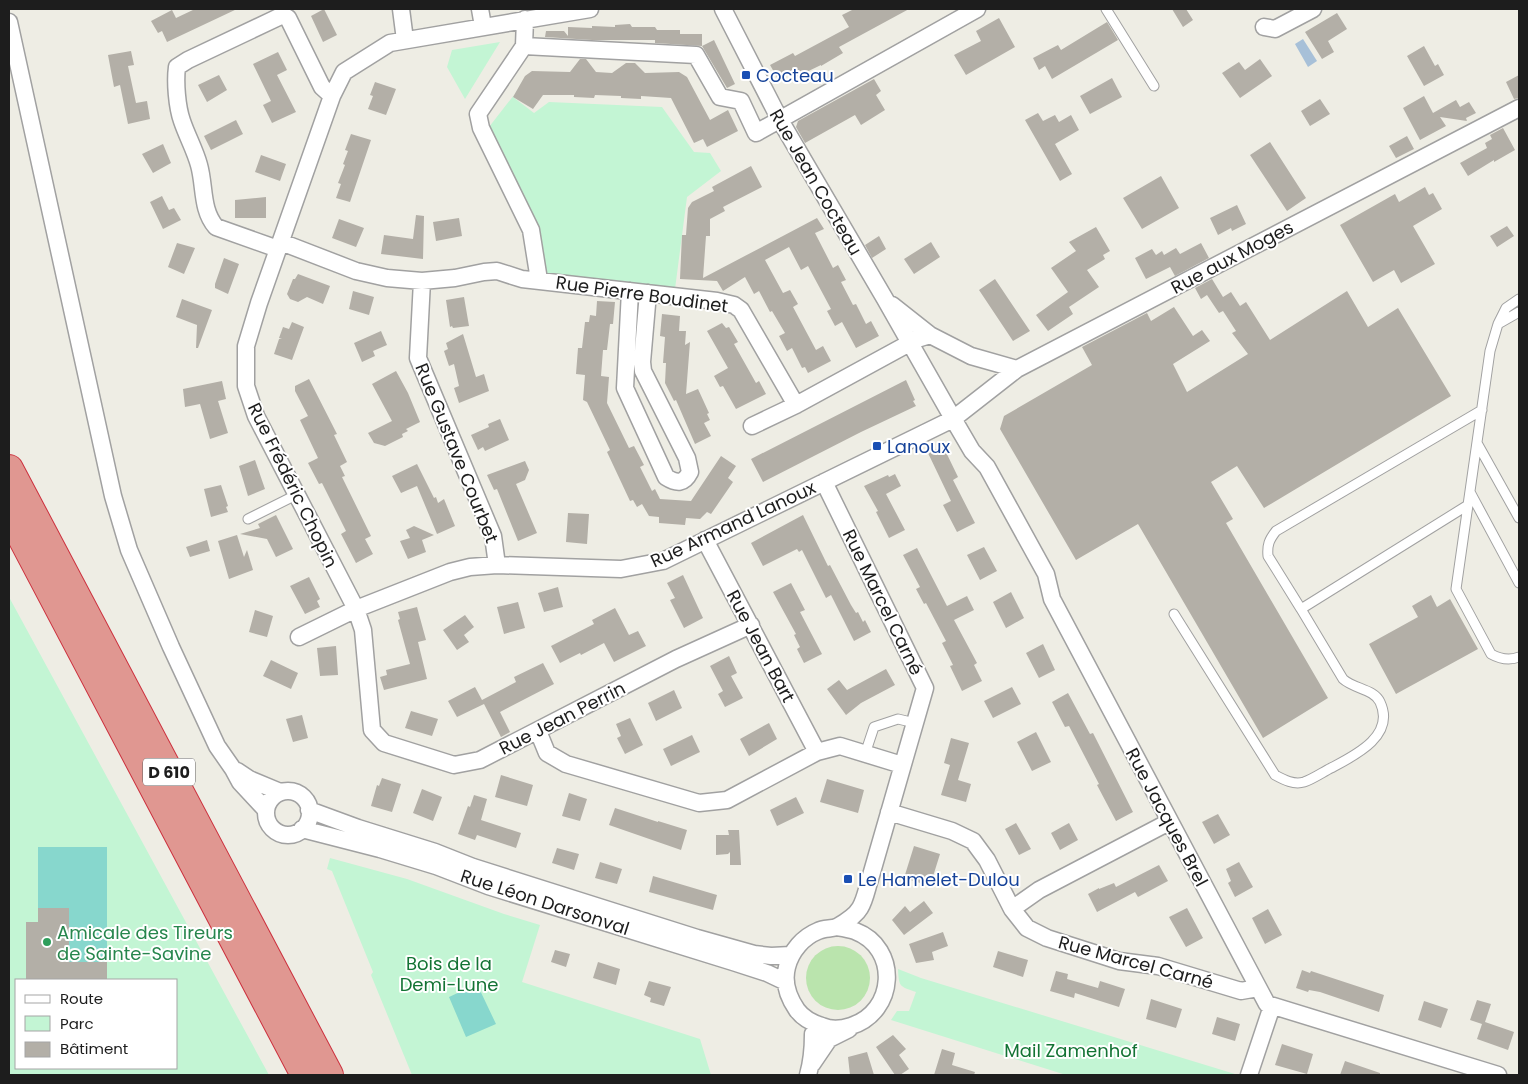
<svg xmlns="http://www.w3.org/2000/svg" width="1528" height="1084" font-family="Poppins,sans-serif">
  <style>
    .grass { fill: #bae4ad }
    .park { fill: #c3f5d4; fill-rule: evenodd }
    .pitch { fill: #87d7cd }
    .water { fill: #a7c0d8 }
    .building { fill: #b3afa7 }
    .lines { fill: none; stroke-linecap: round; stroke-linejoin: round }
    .lane-casing { stroke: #a1a1a1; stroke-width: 11 }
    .street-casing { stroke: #a1a1a1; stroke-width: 19 }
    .highway-casing { stroke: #cc313e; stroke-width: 30 }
    .lane { stroke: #fff; stroke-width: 9 }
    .street { stroke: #fff; stroke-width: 16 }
    .highway { stroke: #e09791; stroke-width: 28 }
    .transit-dot { fill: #1a4fb4; stroke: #fff; stroke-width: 2 }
    .leisure-dot { fill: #2e9e5b; stroke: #fff; stroke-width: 2 }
    .labels { text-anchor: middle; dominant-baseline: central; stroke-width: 4; stroke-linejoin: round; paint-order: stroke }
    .shield { fill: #fff; stroke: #616161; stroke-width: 1 }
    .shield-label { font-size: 16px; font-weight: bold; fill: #1d1d1d }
    .transit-label { font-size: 18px; fill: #164399; stroke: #fff; text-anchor: start }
    .street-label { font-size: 18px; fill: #1d1d1d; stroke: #fff }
    .leisure-label { font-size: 18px; fill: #27864d; stroke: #fff; text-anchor: start }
    .park-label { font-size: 18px; fill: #137334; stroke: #fff }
  </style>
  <rect width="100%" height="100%" fill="#eeede4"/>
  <path class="grass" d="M806 978a32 32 0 1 1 64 0a32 32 0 1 1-64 0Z"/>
  <path class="park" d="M500 42 465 99 447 67 452 50Z
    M514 95 513 97 534 113 549 102 662 107 694 152 710 153 721 171 687 197 675 289 547 274 537 225 489 127Z
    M9 597 269 1075H9ZM16 980H176V1068H16Z
    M330 858 407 879 504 914 540 925 522 982 700 1039 711 1075H412L371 975 373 972 332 871 327 869Z
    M898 969 921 978 1235 1074V1075H1066L891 1020 897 1011H909L916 992C899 986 899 987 898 969Z"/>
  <path class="pitch" d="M38 847H107V962H69V908H38Z
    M477 984 496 1024 466 1037 449 997Z"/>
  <path class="water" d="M1303 39 1317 61 1308 67 1295 44Z"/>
  <path class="building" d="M195 9H237L167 42 162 31 158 33 151 21 172 10 176 18Z
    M324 9 337 35 323 42 311 16Z
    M854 9H909L839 47 843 53 821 66V65L792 79 789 74 778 79 770 65 793 53 795 56 849 27 842 15Z
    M1172 9H1186L1193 20 1183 27Z
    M1337 13 1347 29 1328 41 1334 52 1322 59 1305 32Z
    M999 18 1015 47 966 75 954 55 981 41 976 31Z
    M1107 22 1118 40 1052 79 1045 66 1039 70 1033 58 1058 45 1061 50Z
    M630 24 632 27H655L657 30H680V34H702V46L655 43V40H592L545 37 546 31H564L568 36V27L592 28V26L615 27V25Z
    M714 40 735 84 727 88 702 46Z
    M1424 46 1435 66 1438 64 1444 75 1424 86 1407 56Z
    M131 51 134 65 128 66 136 103 147 101 150 119 128 124 120 85 114 87 108 55Z
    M278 52 287 70 277 75 296 112 272 123 263 105 271 101 253 64Z
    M580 59H586L596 72 612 73 626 63H635L645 73 679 72 687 77 710 120 728 110 738 131 707 147 703 139 694 143 671 98 641 96V99L621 98V96L595 95 594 98 574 97V95H543L533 109 513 97 525 76 532 71 570 72Z
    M1260 59 1272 76 1240 98 1222 73 1239 62 1245 70Z
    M219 75 227 90 207 102 198 85Z
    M1519 75V98L1514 99 1506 82Z
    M1112 78 1122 97 1090 114 1080 96Z
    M874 79 881 91 876 95 885 110 861 125 855 115 805 143 796 127 798 121Z
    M375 82 396 89 386 115 368 109 373 96 370 95Z
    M1424 96 1433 113 1456 100 1460 107 1469 102 1476 113 1466 118 1467 121 1440 117 1446 126 1420 140 1403 108Z
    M1320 99 1330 114 1310 126 1301 111Z
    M1038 113 1043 121 1055 115 1059 122 1071 115 1079 130 1055 144 1072 174 1060 181 1025 120Z
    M236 120 243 134 211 150 204 136Z
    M1503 128 1515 150 1494 162V160L1468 176 1460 163 1487 148 1485 143 1492 139 1490 135Z
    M351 134 371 140 350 202 336 198 341 184 338 183 345 165 343 164 348 151 345 150Z
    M1407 136 1414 149 1396 158 1389 146Z
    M1270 142 1306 198 1287 211 1250 155Z
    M163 144 171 163 153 173 142 154Z
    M261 155 286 164 280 181 255 172Z
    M751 166 762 187 723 207 725 211 710 219V236H706L703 278 817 218 824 229 815 233 833 268 838 265 846 280 841 282 853 305 856 304 866 324 871 321 879 336 856 348 842 322 835 326 827 311 831 309 808 266 801 270 789 247 765 260 783 293 790 290 798 304 793 307 816 350 823 346 831 361 808 373 805 367 802 368 792 348 787 351 779 336 785 333 772 311 770 312 759 291 754 294 745 277 723 291 717 281 680 279 682 235H686L688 208 692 202 714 191 712 187Z
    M1161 176 1179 208 1142 229 1123 198Z
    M1425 187 1429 195 1433 193 1442 209 1413 226 1435 264 1401 283 1394 270 1373 282 1340 225 1395 194 1399 202Z
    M162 196 169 210 174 208 181 220 163 229 150 202Z
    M266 197V218H235V200Z
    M1237 205 1246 224 1232 231 1231 228 1218 235 1210 218Z
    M416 215 424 216 423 259 381 254 384 235 413 239Z
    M459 218 462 236 436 241 433 222Z
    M339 219 364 228 356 247 332 238Z
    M1507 226 1514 236 1497 247 1490 236Z
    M1096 227 1110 251 1103 255 1105 259 1087 270 1099 287 1069 307 1073 314 1048 331 1036 315 1068 292 1051 268 1076 251 1069 242Z
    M879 236 886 249 872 258 865 245Z
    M931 242 940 257 914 274 904 259Z
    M177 243 195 248 184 274 168 267Z
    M1201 243 1209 258 1175 276 1170 267 1146 279 1135 258 1152 249 1156 255 1162 251 1164 255 1176 248 1180 254Z
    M224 258 239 264 228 294 215 288V284Z
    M298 274 330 286 323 304 307 297 298 302 290 299 287 294 293 279H295Z
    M995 279 1030 331 1013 341 979 290Z
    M1212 279 1223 297 1231 292 1240 306 1246 302 1270 340 1347 291 1368 327 1398 308 1451 396 1264 508 1237 466 1211 482 1233 519 1226 523 1328 698 1263 738 1138 524 1076 560 1000 429 1004 416 1092 365 1082 347 1147 313 1151 321 1174 307 1193 336 1202 330 1210 341 1173 364 1187 392 1248 354 1232 333 1236 331 1223 311 1219 313 1207 295 1201 299 1195 288Z
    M353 291 374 297 369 315 349 309Z
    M464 297 469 326 453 328 452 326 450 327 446 300Z
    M182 299 212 310 198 348H196L197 325 176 317Z
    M597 301 615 302 613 324H610L607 350H603L601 376 609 377 607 403 629 448 634 446 644 465 640 467 652 491 655 489 660 499 691 501 721 456 736 466 728 478 733 482 711 514 707 512 700 519 686 518 685 525 659 523V517L649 516 642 504 637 507 633 500 630 501 607 452 610 450 599 427 587 402 583 400 585 375 576 374 578 348H582L585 322H589L590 315 596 316Z
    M662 314 680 316 679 331H686L685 345 690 342 686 394 698 389 709 413 707 414 710 420 704 423 711 436 695 444 676 400 674 401 665 383 666 363H663L665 337 660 336Z
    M292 322 304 327 292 360 274 354 279 339H282L279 338 283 327 289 329Z
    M722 323 726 328 729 327 738 342 734 344 756 383 759 381 766 394 736 409 723 386 720 387 714 376 728 368 707 331Z
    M381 331 387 345 373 351 375 356 362 362 354 343Z
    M463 334 476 377 484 374 489 391 459 403 454 388 459 386 454 364 449 366 444 351 448 349 446 343Z
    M396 371 408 393 420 422 406 429 408 431 402 434 403 437 385 446 374 443 368 433 392 421 372 384Z
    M309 379 337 434 334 435 347 462 340 466 345 476 342 477 371 536 365 539 373 554 356 563 341 534 346 531 322 483 319 484 308 463 318 458 300 420 308 416 295 391V386Z
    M906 380 915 400 913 401 916 406 861 432 763 482 751 459Z
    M222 381 226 399 218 401 228 433 210 439 200 404 185 407 183 389Z
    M500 419 509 440 485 451 483 447 478 450 471 435 489 427 488 424Z
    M943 446 958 477 953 480 975 523 957 532 943 505 951 501 928 453Z
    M255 460 265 489 248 496 239 466Z
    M525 461 529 470 525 480 516 484 537 533 518 541 497 489 494 490 487 475Z
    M417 464 434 498 436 497 438 503 444 499 455 526 437 534 417 486 401 493 392 476Z
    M895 474 901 486 886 494 905 530 889 538 876 512 878 511 864 486 888 475 889 477Z
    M221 485 228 506 226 507 228 512 211 517 204 489Z
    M568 513 589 514 587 544 566 542Z
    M276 515 293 549 276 557 267 539 240 534 260 528 258 524Z
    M803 515 825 560 828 566 830 565 851 605 856 613 858 612 863 622 865 620 871 632 854 641 831 595 826 598 802 550 799 552 797 549 763 566 751 543Z
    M414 526 434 535 422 540 426 552 408 559 400 541 410 538 406 530Z
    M237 535 244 557 247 550 253 570 229 579 218 541Z
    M207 540 210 551 190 557 186 547Z
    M984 547 997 571 980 580 967 555Z
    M917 548 947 606 967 596 974 610 954 620 977 663 974 665 982 681 962 691 950 666 953 665 942 643 946 641 926 603 924 604 916 589 920 587 903 555Z
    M683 575 703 618 684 628 670 600 675 598 667 583Z
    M309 577 320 599 317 601 320 607 305 614 290 586Z
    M791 583 805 610 800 612 822 654 804 663 797 649 800 647 794 635 796 634 773 592Z
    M558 587 563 607 544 612 538 593Z
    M1011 592 1024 618 1006 628 993 602Z
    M1431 595 1437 607 1450 599 1478 649 1396 694 1369 644 1418 617 1412 606Z
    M518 602 525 628 504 634 497 607Z
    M417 607 426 640 418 642 427 679 384 690 380 677 387 675 386 670 410 664 398 620 400 619 398 612Z
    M615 608 629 635 638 631 646 646 614 662 604 643 581 655 580 653 560 663 551 646 594 624 592 620Z
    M255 610 273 616 267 637 249 632Z
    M465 615 474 627 464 635 469 642 457 650 443 630Z
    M1043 644 1055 670 1039 678 1026 653Z
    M336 646 338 675 320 676 317 648Z
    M729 656 737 673 731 676 743 698 725 707 718 694 723 691 710 666Z
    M271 660 298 673 291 689 263 676Z
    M543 663 554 684 500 712 510 732 501 737 484 704 457 717 448 701 475 687 482 700 516 682 514 677Z
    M886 669 895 685 861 703 846 715 827 689 839 680 847 690Z
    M1012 687 1021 704 993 718 984 701Z
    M674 690 682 708 656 721 648 703Z
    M1068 693 1090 734 1093 733 1133 812 1116 821 1097 785 1099 784 1069 726 1065 727 1052 702Z
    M411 711 438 719 432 736 405 728Z
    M302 715 308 738 293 742 286 719Z
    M630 718 643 745 625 754 617 738 621 736 616 724Z
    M769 723 777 739 749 756 740 739Z
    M1036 732 1051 762 1032 771 1017 742Z
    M692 735 700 752 671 766 663 749Z
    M951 738 969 743 958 780 971 784 966 802 941 795 950 765 944 763Z
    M501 775 533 785 527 806 495 797Z
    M382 778 401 784 392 812 371 806 377 785 379 786Z
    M827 779 864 790 858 813 820 802Z
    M422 789 442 797 433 821 413 813Z
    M569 793 587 799 580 821 562 816Z
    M474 795 487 799 481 820 521 833 516 848 477 835 475 840 458 834 468 806 470 807Z
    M796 797 804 813 777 826 770 810Z
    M615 808 658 822V821L687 830 681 850 609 825Z
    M1218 814 1230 835 1214 844 1202 822Z
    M1016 823 1031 849 1019 855 1005 829Z
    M1069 823 1078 840 1060 850 1051 833Z
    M728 830H739L741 865H730V852L728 854 716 855V835H729Z
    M914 846 940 854 930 886 904 878Z
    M557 848 579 854 574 870 552 863Z
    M600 862 622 869 617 884 595 878Z
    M1239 862 1253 887 1235 897 1228 883 1231 881 1226 869Z
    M1159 865 1168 881 1138 897 1135 892 1097 912 1088 894 1099 888V889L1114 883 1116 887Z
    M653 876 717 895 713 910 649 892Z
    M924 901 933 913 904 935 892 920 905 906 910 912Z
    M38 908H69V962H107V980H26V922H38Z
    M1187 908 1203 938 1186 947 1169 917Z
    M1268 909 1282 935 1265 944 1252 918Z
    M943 932 948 946 932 952 934 960 916 963 909 944Z
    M555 950 570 954 566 967 551 962Z
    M998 951 1028 960 1023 977 993 967Z
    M598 962 620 969 616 985 593 978Z
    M1302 970 1310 973 1311 971 1384 995 1379 1012 1320 992 1309 990 1308 992 1296 988Z
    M1056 971 1068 974 1067 979 1098 988 1100 981 1125 989 1119 1007 1075 993 1074 998 1050 991Z
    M649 981 671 987 664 1006 650 1002 651 998 644 995Z
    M1151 999 1182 1009 1176 1028 1146 1019Z
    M1477 1000 1491 1004 1485 1022 1514 1032 1508 1050 1477 1039 1482 1024 1470 1020Z
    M1424 1001 1448 1009 1441 1028 1418 1020Z
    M1217 1017 1240 1024 1235 1041 1212 1034Z
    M893 1035 906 1049 899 1055 909 1069 900 1075H895L876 1047Z
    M1282 1044 1313 1054 1307 1074 1275 1065Z
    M942 1049 955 1053 952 1065 975 1072 974 1075H934Z
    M867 1052 874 1075H850L848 1057Z
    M1345 1061 1380 1073V1075H1340Z"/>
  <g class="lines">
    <g class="lane-casing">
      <path id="lane" d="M1106 9 1154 86
        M1519 299 1506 308 1498 324 1519 312
        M1498 324 1490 351 1456 589 1491 654C1500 659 1509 661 1519 657
        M1477 443 1519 518
        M1470 492 1519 583
        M1468 505 1301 609 1268 556C1267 545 1269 540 1276 531L1482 410
        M248 519 296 495
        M1174 614 1275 775C1284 780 1294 785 1304 782 1313 779 1323 772 1331 768 1354 756 1396 736 1380 702 1374 689 1354 689 1343 679L1301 609
        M865 754 874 727 898 719 915 723"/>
    </g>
    <g class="street-casing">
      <path id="street" d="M401 9 405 40
        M480 9 483 26
        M590 9 390 43 344 72 332 96 259 303 246 346V386L256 416 356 609 363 630 372 730 384 743 454 765 480 760 676 659 751 625
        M723 9 780 120 885 299 955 422 972 451 987 467 1046 574 1052 599 1267 1004 1498 1075
        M525 19 524 46 478 114 481 128 531 230 539 280
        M9 22 113 496 129 550 171 647 217 746 233 769 240 782 266 810
        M1264 27 1275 29 1313 9
        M524 46 696 55 720 97 741 101 756 133 977 9
        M281 242 356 271 387 278 422 281 455 278 484 272 497 271 522 279 717 301 734 305 741 310 796 405
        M278 249 216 227C201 210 205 186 199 165 195 150 187 136 182 121 177 107 175 82 177 67L188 60 283 15 288 18 322 87 332 96
        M422 281 418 358 493 536 497 565
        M630 291 625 388 666 477C677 484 684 484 690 472L687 458 643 371 642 362 648 293
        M892 305 930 335 971 356 1017 369
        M752 426 796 405 917 339 930 335
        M824 482 925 688 870 879C867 888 865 900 860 908 856 915 844 923 837 927 831 929 824 928 818 931 803 937 791 951 787 967 783 982 788 997 797 1010 803 1018 812 1023 822 1026 831 1030 842 1029 851 1026 896 1012 900 948 855 931 849 929 842 928 836 927
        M705 540 817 752
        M299 637 356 609 450 572 470 567 497 565 621 569 663 561 953 419 1017 369 1519 108
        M538 731 547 753 566 764 699 803 727 800 817 752 840 746 902 765
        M237 771 249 779 280 792
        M266 813a22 22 0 1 1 44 0a22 22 0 1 1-44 0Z
        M309 810 358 828 435 852 473 867 697 938 754 954 771 956 791 955
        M889 812 952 831 973 841 987 860 1012 909 1027 928 1047 938 1119 961 1158 966 1241 991 1258 988
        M302 829 380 849 436 866 488 886 733 962 767 973 786 982
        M1012 909 1039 890 1169 822
        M812 1064 829 1039 849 1029
        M808 1075C812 1061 813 1048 813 1034L827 1028
        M1249 1075 1272 1006"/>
    </g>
    <g class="highway-casing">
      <path id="highway" d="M9 469 329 1075
        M9 513 305 1075"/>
    </g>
    <use href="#lane" class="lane"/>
    <use href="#street" class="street"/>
    <use href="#highway" class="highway"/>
  </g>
  <g class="transit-dot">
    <rect x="741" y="70" width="10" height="10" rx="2.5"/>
    <rect x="872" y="441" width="10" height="10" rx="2.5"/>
    <rect x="843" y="874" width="10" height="10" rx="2.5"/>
  </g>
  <circle class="leisure-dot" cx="47" cy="942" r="5"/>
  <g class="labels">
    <rect class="shield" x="143" y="758.5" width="52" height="27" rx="4"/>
    <g class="shield-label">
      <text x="169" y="772">D 610</text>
    </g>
    <g class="transit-label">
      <text x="756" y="75">Cocteau</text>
      <text x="887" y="446">Lanoux</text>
      <text x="858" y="879">Le Hamelet-Dulou</text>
    </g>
    <g class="street-label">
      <text transform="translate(816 182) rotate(60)">Rue Jean Cocteau</text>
      <text transform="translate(1232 257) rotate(-28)">Rue aux Moges</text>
      <text transform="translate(642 294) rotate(8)">Rue Pierre Boudinet</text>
      <text transform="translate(457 453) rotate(68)">Rue Gustave Courbet</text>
      <text transform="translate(293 485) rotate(64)">Rue Frédéric Chopin</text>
      <text transform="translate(733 524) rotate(-25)">Rue Armand Lanoux</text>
      <text transform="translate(883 602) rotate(64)">Rue Marcel Carné</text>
      <text transform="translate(761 646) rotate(62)">Rue Jean Bart</text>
      <text transform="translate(562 718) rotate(-27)">Rue Jean Perrin</text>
      <text transform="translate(1167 817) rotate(62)">Rue Jacques Brel</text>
      <text transform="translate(545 902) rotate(18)">Rue Léon Darsonval</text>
      <text transform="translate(1136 962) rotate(15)">Rue Marcel Carné</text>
    </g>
    <g class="leisure-label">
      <text x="57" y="932">Amicale des Tireurs<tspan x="57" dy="21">de Sainte-Savine</tspan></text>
    </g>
    <g class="park-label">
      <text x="449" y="963">Bois de la<tspan x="449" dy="21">Demi-Lune</tspan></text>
      <text x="1071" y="1050">Mail Zamenhof</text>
    </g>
  </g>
  <rect width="1528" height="1084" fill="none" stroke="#1d1d1d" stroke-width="20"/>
  <rect x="15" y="979" width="162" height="90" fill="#ffffff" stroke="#a5a5a5"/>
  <rect x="25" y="995" width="25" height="8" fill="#ffffff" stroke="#a5a5a5"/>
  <text x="60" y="1004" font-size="15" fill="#1d1d1d">Route</text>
  <rect x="25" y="1016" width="25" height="15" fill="#c3f5d4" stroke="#a5a5a5"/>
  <text x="60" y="1029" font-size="15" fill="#1d1d1d">Parc</text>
  <rect x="25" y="1042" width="25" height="15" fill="#b3afa7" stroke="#a5a5a5"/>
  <text x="60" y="1054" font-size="15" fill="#1d1d1d">Bâtiment</text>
</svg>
